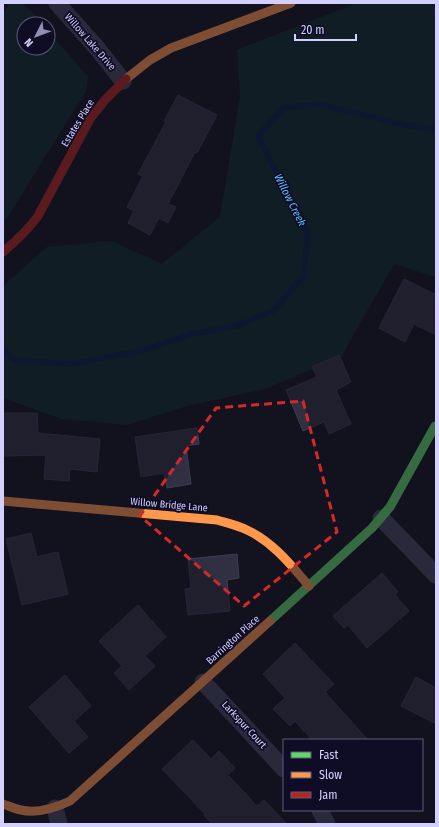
<svg xmlns="http://www.w3.org/2000/svg" width="439" height="827" font-family="'Fira Sans Condensed',sans-serif">
  <style>
    .green { fill: #102b2a }
    .lines { fill: none; stroke-linecap: round; stroke-linejoin: round }
    .stream { stroke: #082145; stroke-width: 6 }
    .building { fill: #313042; stroke: #3e3c54 }
    .street { stroke: #464660; stroke-width: 17 }
    .fast { stroke: #63d668; stroke-width: 9 }
    .slow { stroke: #ff974d; stroke-width: 9 }
    .jam { stroke: #b3261e; stroke-width: 9 }
    .marked { fill: none; stroke: #d62828; stroke-width: 3; stroke-dasharray: 8 5; stroke-linejoin: round }
    .labels { text-anchor: middle; dominant-baseline: central; stroke-width: 3.5; stroke-linejoin: round; paint-order: stroke }
    .street-label { font-size: 10px; fill: #d3d0ff; stroke: #0f0c25 }
    .water-label { font-size: 11px; font-style: italic; fill: #5ebeff; stroke: #0f0c25 }
  </style>
  <rect width="100%" height="100%" fill="#13121f"/>
  <path class="green" d="M10 3H21L32 12 42 24H24V48H48V31L88 77 86 91 7 218 3 222V13Z
    M357 3H436V277L394 264 341 357 265 389 187 406 127 425 62 419 3 398V286L47 247 111 241 162 264 220 217 240 96 237 50Z"/>
  <g class="lines">
    <path class="stream" d="M3 349 14 360 71 364 141 351 192 334 236 326 273 311 303 277 308 233 258 136 283 108 318 104 396 123 436 130"/>
  </g>
  <path class="building" d="M178 95 217 115 197 153 195 152 168 204 176 207 168 223 159 218 150 235 128 223 134 211 127 207 143 176 138 174 166 122 164 121Z
    M404 279 436 295V335L414 324 405 342 379 328Z
    M339 355 351 382 336 390 351 424 329 434 324 422 303 431 286 390 317 377 312 367Z
    M3 413H37L38 433 100 439 97 472 70 469 69 481 44 479 46 455 3 456Z
    M197 428 199 444 186 446 191 484 167 488 164 473 141 477 135 437Z
    M31 533 37 557 58 552 68 594 22 605 6 539Z
    M237 554 239 578 227 580 230 611 188 615 185 589 191 588 188 559Z
    M382 573 398 592 395 595 409 611 367 648 348 625 344 628 333 616Z
    M138 605 166 637 145 656 155 666 129 690 114 673 122 666 99 641Z
    M295 643 334 684 325 692 368 740H312L295 721 290 726 273 709 285 698 263 674Z
    M65 675 91 706 74 721 88 737 69 753 29 707Z
    M416 677 436 688V724L401 706Z
    M193 740 211 759 219 751 235 768 228 775 257 806 264 800 287 824H212L204 815 205 814 162 769Z"/>
  <g class="lines">
    <path class="street" d="M57 3 97 48 123 81
      M381 518 436 575
      M203 682 236 717 284 769
      M55 808 59 824
      M320 810 327 824"/>
    <path class="fast" d="M270 621 372 528 390 507 435 426"/>
    <path class="slow" d="M126 79 150 60 171 48 291 3
      M3 501 217 520C227 523 237 525 247 530 273 542 291 565 309 586
      M3 804C9 806 15 809 21 810 38 814 55 808 70 801L270 621"/>
    <path class="jam" d="M3 252C16 241 28 230 38 216L90 119 105 100 126 79"/>
  </g>
  <path d="M0 0H439V827H0ZM303 401 337 532 244 606 140 516 216 408Z" fill="#13121f" fill-opacity=".55" fill-rule="evenodd"/>
  <path class="marked" d="M303 401 337 532 244 606 140 516 216 408Z"/>
  <g class="labels">
    <g class="street-label">
      <text transform="translate(90 42) rotate(49)">Willow Lake Drive</text>
      <text transform="translate(78 123) rotate(-59)">Estates Place</text>
      <text transform="translate(169 505) rotate(5)">Willow Bridge Lane</text>
      <text transform="translate(233 640) rotate(-42)">Barrington Place</text>
      <text transform="translate(244 725) rotate(47)">Larkspur Court</text>
    </g>
    <g class="water-label">
      <text transform="translate(290 200) rotate(63)">Willow Creek</text>
    </g>
  </g>
  <rect width="439" height="827" fill="none" stroke="#d3d0ff" stroke-width="8"/>
  <rect x="283" y="739" width="140" height="72" fill="#0f0c25" stroke="#5d5a7c"/>
  <rect x="291" y="752" width="20" height="6" fill="#63d668" stroke="#5d5a7c"/>
  <text x="319" y="759" font-size="12" fill="#d3d0ff">Fast</text>
  <rect x="291" y="772" width="20" height="6" fill="#ff974d" stroke="#5d5a7c"/>
  <text x="319" y="779" font-size="12" fill="#d3d0ff">Slow</text>
  <rect x="291" y="792" width="20" height="6" fill="#b3261e" stroke="#5d5a7c"/>
  <text x="319" y="799" font-size="12" fill="#d3d0ff">Jam</text>
  <g transform="translate(36 36) rotate(228)"><circle r="19" fill="#0f0c25" stroke="#5d5a7c"/>
  <path d="M0-3L7 15L0 10L-7 15Z" fill="#908eb1"/>
  <text y="-6" font-size="11" font-weight="bold" text-anchor="middle" fill="#d3d0ff">N</text>
  </g>
  <path d="M295 34v6h61v-6" fill="none" stroke="#d3d0ff" stroke-width="2"/>
  <text x="301" y="34" font-size="12" fill="#d3d0ff" stroke="#0f0c25" stroke-width="3" paint-order="stroke">20 m</text>
</svg>
